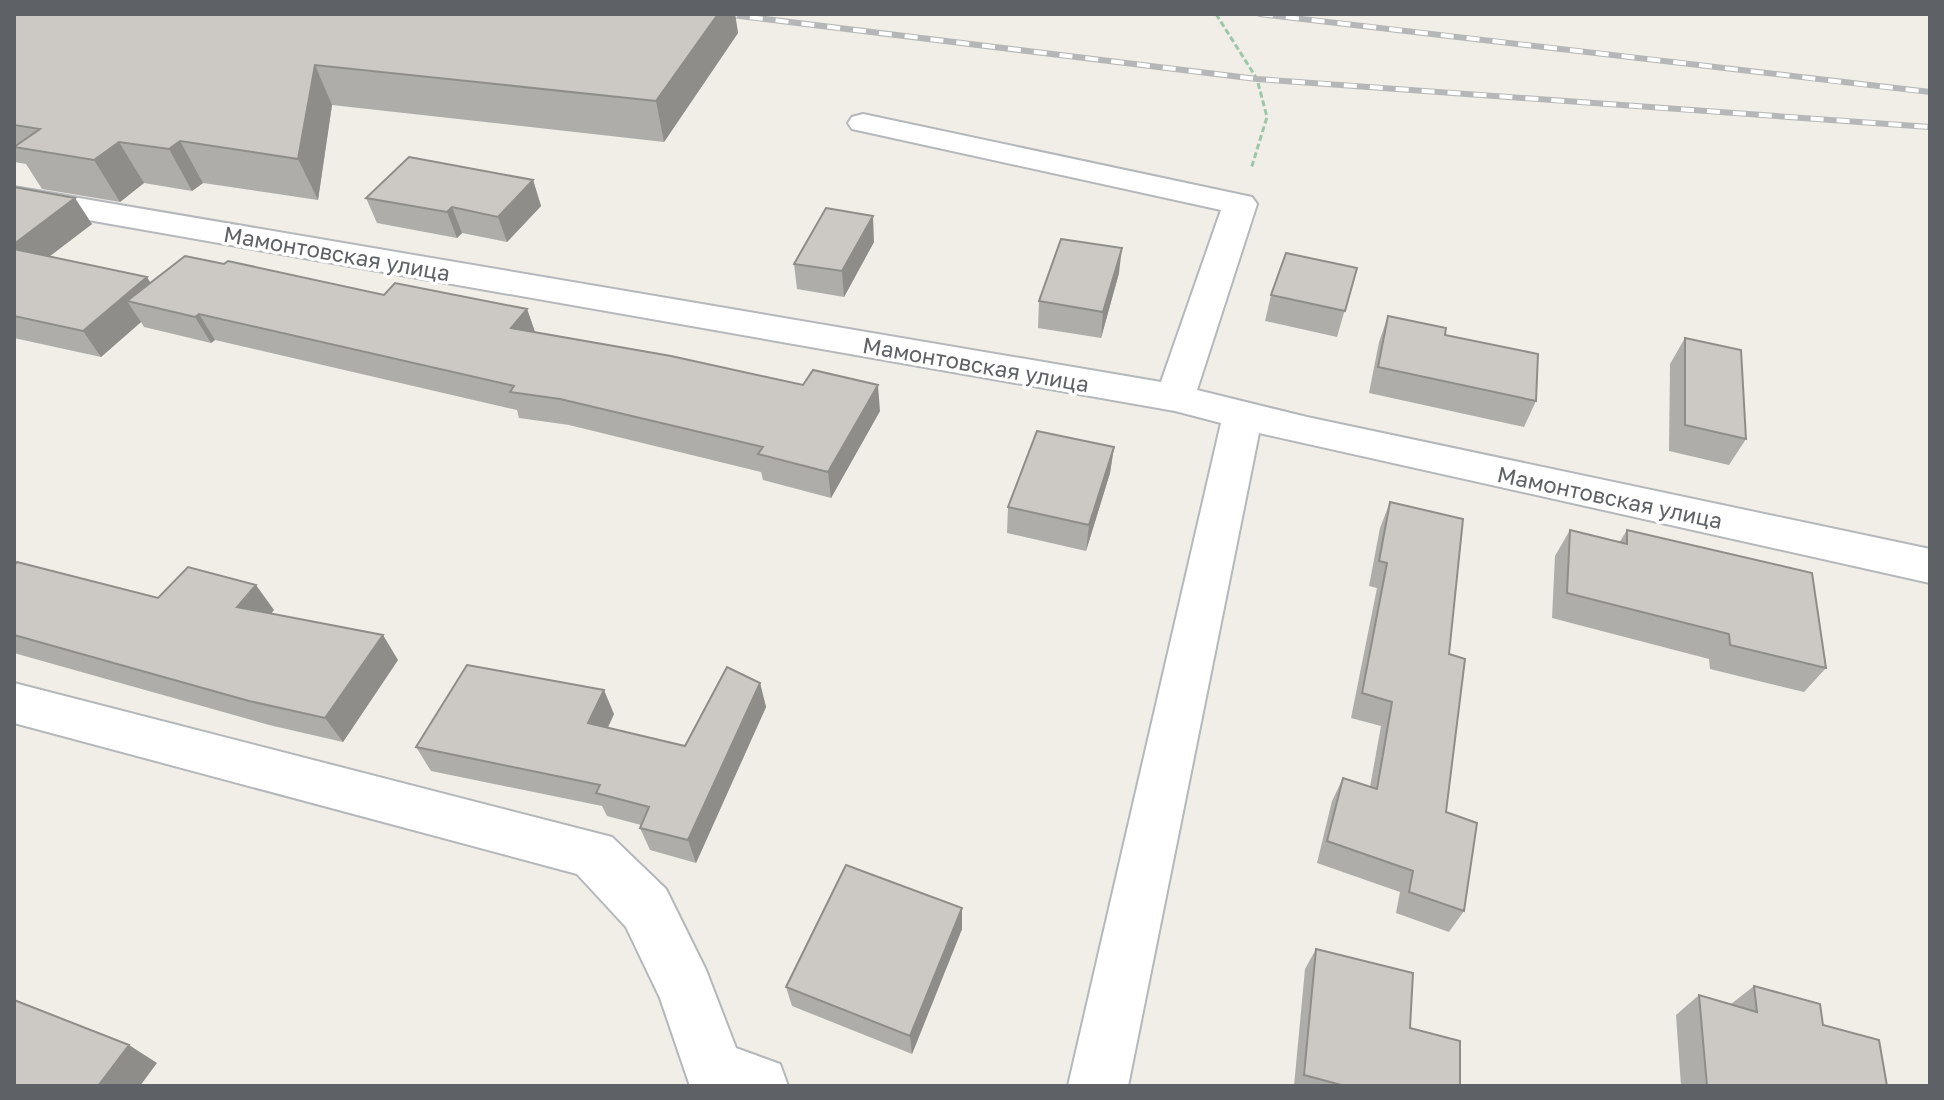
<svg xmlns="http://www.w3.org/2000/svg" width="1944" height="1100" font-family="'Golos Text',sans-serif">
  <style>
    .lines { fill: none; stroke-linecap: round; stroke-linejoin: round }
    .minor-casing { stroke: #b4b7bb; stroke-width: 4 }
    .path { stroke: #9dc8a8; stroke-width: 3; stroke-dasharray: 6 3; stroke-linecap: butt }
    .minor { fill: #fff; fill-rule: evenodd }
    .rail-casing { stroke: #b5b6b7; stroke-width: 6 }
    .rail { stroke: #fff; stroke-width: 4; stroke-dasharray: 13; stroke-linecap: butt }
    .wall { fill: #afada9 }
    .shaded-wall { fill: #8f8d89 }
    .building { fill: #ccc9c4; stroke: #8f8d89; stroke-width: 2 }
    .labels { text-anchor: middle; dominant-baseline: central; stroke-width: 7; stroke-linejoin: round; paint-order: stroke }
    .street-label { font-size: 22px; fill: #5e6267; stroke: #fff }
  </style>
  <rect width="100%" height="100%" fill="#f0eee7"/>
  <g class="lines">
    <g class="minor-casing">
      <path id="minor" d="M863 114 1252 197 1257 204 1197 390 1307 417 1930 549V583L1259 433 1128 1086H1068L1221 423 1175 411 14 207V187L1161 382 1221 210 852 129 848 123 852 117Z
        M14 683 612 837 666 889 706 970 736 1048 780 1064 788 1086H690L660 998 626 927 577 874 14 723Z"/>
    </g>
    <path class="path" d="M1216 14 1257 79 1267 117 1251 169"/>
    <use href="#minor" class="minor"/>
    <g class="rail-casing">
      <path id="rail" d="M724 14 1257 79 1930 127
        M1260 14 1930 92"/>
    </g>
    <use href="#rail" class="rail"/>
  </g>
  <path class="wall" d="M14 14H735L738 33 664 142 332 105 318 200 203 183 192 191 144 183 120 202 42 189 26 164 14 162Z
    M533 180 541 206 507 242 462 233 457 238 377 223 366 198Z
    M14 187 92 224 49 257 150 283 224 264 384 295 527 309 535 332 880 411 831 498 763 480 761 472 569 425 519 418 517 410 215 340 211 343 144 327 141 322 101 357 14 338Z
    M874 242 844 297 797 289 794 264Z
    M1357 268 1337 337 1265 321 1271 295Z
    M1119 273 1101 338 1038 328 1039 301Z
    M1388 316 1445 335 1536 401 1524 427 1369 393 1379 342Z
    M1685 338 1746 439 1729 465 1669 451 1670 364Z
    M1114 447 1110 473 1086 551 1007 533 1008 507Z
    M1390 502 1449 654 1446 812 1464 911 1449 932 1396 913 1400 892 1317 863 1332 801 1343 778 1370 787 1381 726 1351 718 1377 588 1369 586 1380 528Z
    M1570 530 1619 543 1627 530 1826 668 1804 692 1710 669 1709 659 1552 618 1555 556Z
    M14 565 158 598 274 610 271 613 398 660 343 742 269 725 14 653Z
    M760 683 766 707 696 863 650 850 640 828 641 825 607 816 602 806 431 771 416 747 614 714 608 728 685 746Z
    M962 908V929L912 1054 792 1006 786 987Z
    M1316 949 1410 1028 1460 1086H1294L1305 969Z
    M1754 986 1823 1025 1887 1086H1681L1676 1015 1699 995 1731 1004Z"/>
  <path class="shaded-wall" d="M718 14H735L738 33 664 142 656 101Z
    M315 65 332 105 318 200 298 159Z
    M180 141 203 183 192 191 169 149Z
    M119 142 144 183 120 202 94 160Z
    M533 180 541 206 507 242 498 217Z
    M75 198 92 224 26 274 14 257V244Z
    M452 207 462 233 457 238 447 212Z
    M873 216 874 242 844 297 842 271Z
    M1122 248 1119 273 1101 338 1103 312Z
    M147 277 163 303 127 301 141 322 101 357 83 331Z
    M527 309 536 335 511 328Z
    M199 314 215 340 211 343 195 317Z
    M878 385 880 411 831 498 828 472Z
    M1114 447 1110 473 1086 551 1089 525Z
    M256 585 274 610 256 632 237 607Z
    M383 635 398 660 343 742 325 718Z
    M760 683 766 707 696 863 688 840Z
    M604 690 614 714 598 747 588 723Z
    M962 908V929L912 1054 910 1036Z
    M129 1045 157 1063 140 1086H98Z"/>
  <path class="building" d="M14 14H718L656 101 315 65 298 159 180 141 169 149 119 142 94 160 14 147 40 129 14 125Z
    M409 157 533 180 498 217 452 207 447 212 366 198Z
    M14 187 75 198 14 244Z
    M826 208 873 216 842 271 794 264Z
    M1061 239 1122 248 1103 312 1039 301Z
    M14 249 147 277 83 331 14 316Z
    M1286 253 1357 268 1345 311 1271 295Z
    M185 256 224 264 228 261 384 295 395 283 527 309 511 328 671 356 803 385 813 370 878 385 828 472 758 454 763 447 560 399 510 392 514 386 199 314 195 317 127 301Z
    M1388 316 1446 328 1445 335 1538 354 1536 401 1378 367Z
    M1685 338 1741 350 1746 439 1685 425Z
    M1037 431 1114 447 1089 525 1008 507Z
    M1390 502 1463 519 1449 654 1465 659 1446 812 1477 823 1464 911 1409 892 1413 871 1327 841 1343 778 1377 789 1392 702 1362 693 1387 563 1379 561Z
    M1570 530 1627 544V530L1812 573 1826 668 1730 645 1729 634 1567 593Z
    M17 562 158 598 188 567 256 585 237 607 383 635 325 718 249 701 14 635V565Z
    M467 665 604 690 588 723 685 746 727 667 760 683 688 840 640 828 649 807 596 793 600 785 416 747Z
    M846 865 962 908 910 1036 786 987Z
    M1316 949 1413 973 1410 1028 1460 1041V1086H1345L1304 1075Z
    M1754 986 1820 1004 1823 1025 1879 1040 1887 1086H1707L1699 995 1757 1012Z
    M14 1000 129 1045 98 1086H14Z"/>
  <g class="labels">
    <g class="street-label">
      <text transform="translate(337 253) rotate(10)">Мамонтовская улица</text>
      <text transform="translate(976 364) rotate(10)">Мамонтовская улица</text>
      <text transform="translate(1610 497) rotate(12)">Мамонтовская улица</text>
    </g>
  </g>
  <rect width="1944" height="1100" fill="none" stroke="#5e6267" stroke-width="32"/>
</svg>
